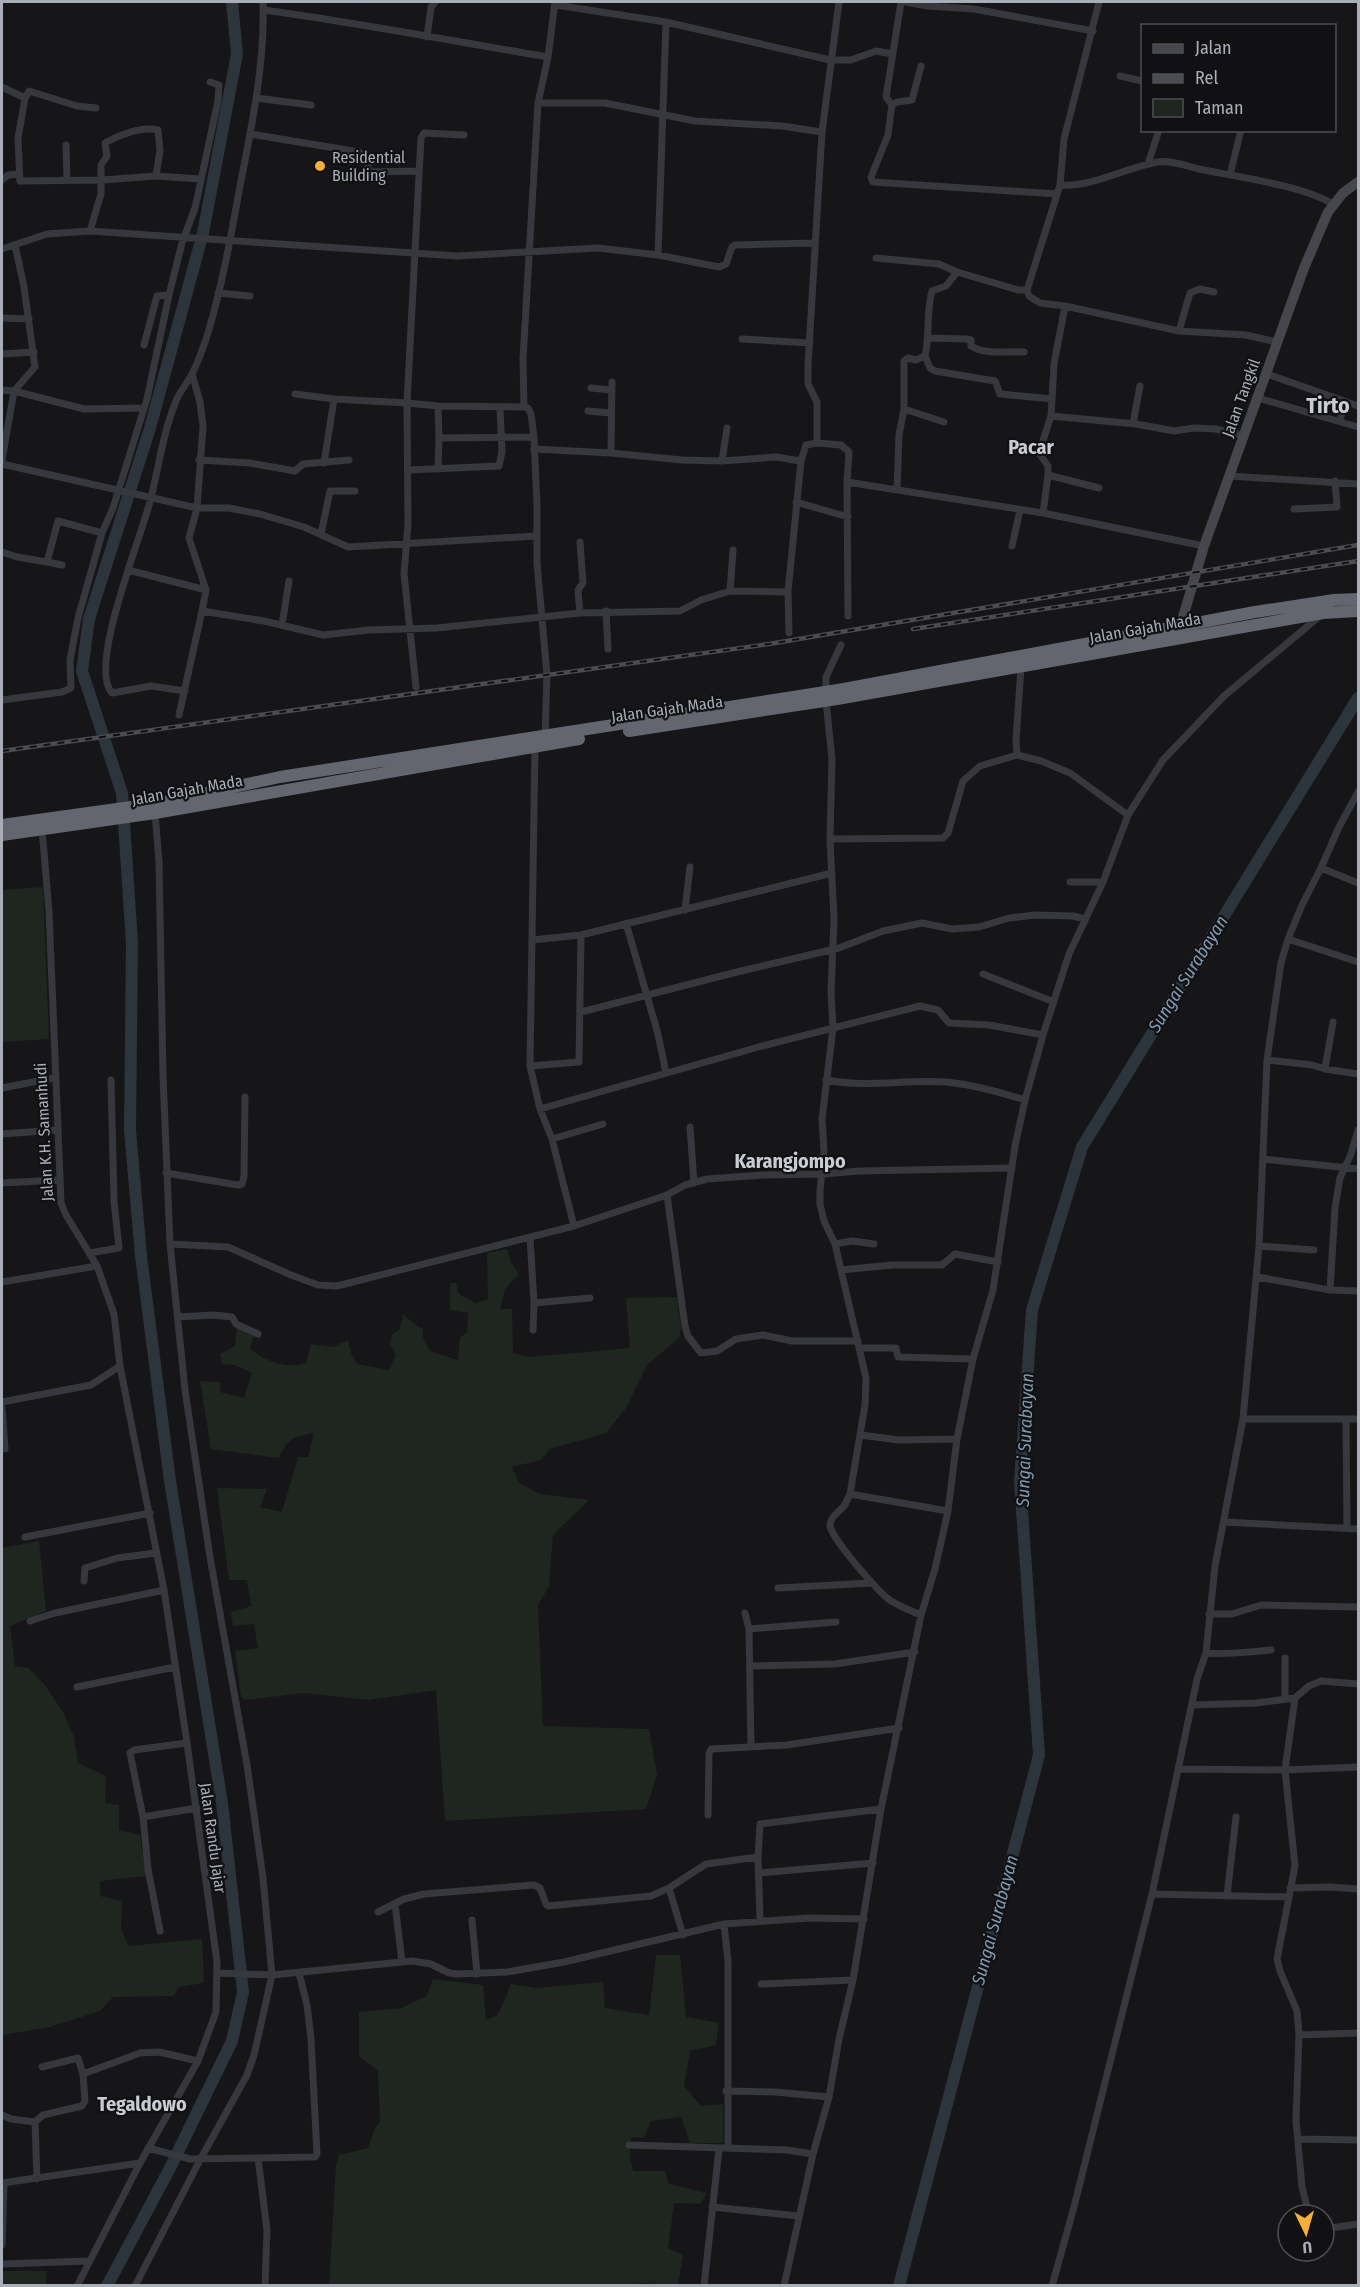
<svg xmlns="http://www.w3.org/2000/svg" width="1360" height="2287" font-family="'Fira Sans Condensed',sans-serif">
  <style>
    .green { fill: #1e261f }
    .lines { fill: none; stroke-linecap: round; stroke-linejoin: round }
    .river { stroke: #2c353c; stroke-width: 12 }
    .street { stroke: #37383d; stroke-width: 7 }
    .secondary { stroke: #45474d; stroke-width: 10 }
    .highway { stroke: #63666e; stroke-width: 12 }
    .rail-casing { stroke: #4a4c52; stroke-width: 4.5 }
    .rail { stroke: #111113; stroke-width: 2; stroke-dasharray: 7; stroke-linecap: butt }
    .poi-dot { fill: #f2b134; stroke: #111113; stroke-width: 2 }
    .labels { text-anchor: middle; dominant-baseline: central; stroke-width: 4.5; stroke-linejoin: round; paint-order: stroke }
    .poi-label { font-size: 16px; fill: #a8adb8; stroke: #111113; text-anchor: start }
    .street-label { font-size: 16px; fill: #a8adb8; stroke: #111113 }
    .water-label { font-size: 18px; font-style: italic; fill: #7f9bb3; stroke: #111113 }
    .quarter-label { font-size: 20px; font-weight: bold; fill: #c9ccd4; stroke: #111113 }
    .district-label { font-size: 22px; font-weight: bold; fill: #c9ccd4; stroke: #111113 }
  </style>
  <rect width="100%" height="100%" fill="#161618"/>
  <path class="green" d="M43 887 49 1039 2 1042V890Z
    M507 1249 511 1262 519 1274 505 1289 500 1309H512L513 1353 529 1357 630 1348 626 1298 677 1297 681 1328 679 1338 647 1365 626 1408 606 1433 550 1449 541 1460 512 1467 519 1483 540 1494 589 1500 553 1535 549 1586 538 1605 543 1726 649 1729 657 1775 646 1809 445 1821 436 1690 369 1700 304 1693 245 1700 241 1697 235 1651 258 1648 254 1624 233 1626 231 1612 251 1606 247 1580H229L217 1488 267 1489 260 1507 282 1512 298 1457H308L314 1433C294 1436 287 1439 279 1458L211 1449 200 1381 220 1382V1392L244 1398 252 1373 234 1365 222 1364 220 1354 235 1346 237 1328 254 1335 250 1349C268 1362 284 1369 306 1363L311 1344 333 1347 348 1340 351 1353 357 1364 389 1370 396 1355 390 1344 392 1334 400 1329 403 1314 417 1326 423 1329V1338L430 1351 458 1360 460 1337 467 1333 468 1313 450 1310V1283H456L459 1294 475 1303 488 1299 487 1253Z
    M39 1541 46 1611 10 1626 15 1666 29 1668 44 1684 63 1712 74 1737 78 1763 106 1776 105 1803 119 1805V1830L140 1835 146 1876 100 1881V1896L122 1901 121 1928 128 1946 202 1939 204 1983 179 1987 174 1996 113 1997 100 2011 50 2027 2 2035V1548Z
    M656 1955H680L686 2017 719 2023 716 2045 690 2051 684 2086 701 2106 723 2104V2143H690L681 2117 651 2121 644 2138 631 2137 630 2157 633 2171H665L669 2184 707 2193 700 2204 674 2203 668 2248 683 2255 678 2285 641 2283 617 2286H329L336 2165 339 2155 368 2148 375 2128 380 2122 378 2071 359 2056V2012L401 2008 427 1996 433 1979 483 1985 486 2020 498 2015 511 1984 537 1988 603 1982 605 2008 649 2015Z
    M2 2271H47L46 2285H2Z"/>
  <g class="lines">
    <path class="river" d="M107 2286 170 2168 232 2041 243 1992 222 1803 170 1481 141 1256 130 1130 132 943 122 793 82 671 89 619 150 428 203 233 237 54 232 2
      M899 2286 1039 1755 1020 1481 1032 1310 1082 1147 1358 698"/>
    <path class="street" d="M839 2 822 132 808 365V384L817 402V443L841 445 849 452 847 482 1043 513 1204 546
      M905 2 928 6 974 9 1093 31
      M1099 2 1064 139 1060 185 1027 290 1029 296 1040 303 1065 306 1179 331 1246 335 1277 342
      M556 5 666 22 830 60H851L876 51 893 54
      M264 10C359 23 453 41 548 57
      M427 37 431 7 435 2
      M1120 76 1142 81
      M2 87 25 98
      M256 98 311 105
      M538 103H605L695 121 782 126 822 132
      M892 105 888 135 871 177 873 182 1057 194
      M892 105 886 97 901 2
      M892 105 897 102 912 100 921 66
      M96 108 77 106 29 91 25 98 18 138 20 181 102 180 156 176 200 179
      M250 134 359 152 366 157 369 172 419 171
      M66 145 67 180
      M1148 164 1159 130
      M1230 175 1241 130
      M2 180 8 175 19 174
      M1060 185C1091 188 1127 167 1158 162 1171 160 1187 166 1199 169 1237 177 1301 185 1333 204
      M90 231 101 194V165L107 156 105 143C119 135 142 126 158 130L160 150 156 176
      M15 245 24 287 35 367 14 391 84 409 144 408
      M2 249 47 234 90 231 457 256 598 248 658 255 719 267 726 264 732 247 735 245 815 243
      M658 255 666 22
      M876 258 939 264 957 272
      M218 293 250 296
      M2 318 29 319
      M1179 331 1190 293 1200 289 1214 292
      M929 338 966 339 971 340V346C985 355 1007 351 1024 352
      M742 339 810 343
      M144 345 157 296 169 295
      M2 354 34 352
      M925 356 930 368 935 371 995 381 1000 394 1052 399
      M192 374 200 402 203 426 197 508 189 538 206 590 202 611 264 621 323 635 369 630 437 628 580 613 680 611 701 600 730 591 788 592 801 461 776 457 722 461 682 460 611 453 534 449
      M1267 374 1358 406
      M591 388 611 390
      M2 390 14 391 2 460
      M295 394 334 399 407 403 421 138 424 133 464 135
      M1258 398 1358 427
      M438 406 439 438 534 437
      M904 409 944 422
      M588 411 610 413
      M1051 416 1136 424 1174 431 1194 428 1216 429 1244 436
      M1339 421 1347 402
      M1133 424 1140 386
      M611 453 612 382
      M199 460 250 463 295 471 303 464 349 460
      M722 461 727 428
      M801 461 806 445 817 443
      M324 463 334 399
      M2 464 197 508H229L260 514 304 527 348 547 536 536
      M438 469 439 438
      M409 470 499 466 502 452 500 408
      M1048 475 1099 488
      M1229 476 1358 484
      M847 482 848 616
      M897 489 899 435 904 409V361L908 358 916 360 925 356C930 335 926 312 932 291L946 286 957 272 1018 290H1027
      M796 502 848 517
      M1294 509 1337 507 1335 481
      M1043 513 1048 475V466L1039 453 1051 416 1054 364 1065 306
      M321 534 330 491H355
      M1012 546 1020 510
      M2 552 17 557 47 562 58 521 102 533
      M47 562 62 565
      M128 570 206 590
      M730 591 733 550
      M788 592 789 633
      M606 611 608 649
      M580 613 578 590 583 583 580 542
      M282 625 289 581
      M841 645 826 677V701L832 759 830 839 834 920 831 992 833 1028 822 1119 824 1151 820 1191V1204L824 1221 835 1244 866 1378 865 1405 850 1494C848 1498 846 1503 844 1506 838 1513 831 1516 830 1525 829 1536 880 1594 891 1601 901 1607 911 1611 921 1615
      M1021 667 1016 741 1017 755 1041 761 1070 773 1128 815
      M416 687 404 574 408 524 407 403 438 406 524 407
      M185 691 151 686 112 693C87 667 143 533 151 498 159 465 163 433 176 401 180 391 187 384 192 374 198 363 203 348 207 336 222 287 231 236 240 186 252 125 265 63 263 2
      M2 700 62 692 71 688 70 660 78 618 102 533 113 508 147 399 169 295 182 243 195 208 218 101 219 85 210 82
      M179 715 202 611
      M545 736 547 675 537 563V505L534 437 531 414 528 408 524 407 523 359 538 103 548 57 555 2
      M535 746 530 1066 540 1109 552 1139 574 1226
      M42 829 49 911 61 1203 66 1215 97 1266 114 1314 120 1366 164 1590 187 1743 217 1962 216 2012 198 2061 140 2163 77 2286
      M830 839 943 838 948 833 963 781 980 766 1017 755
      M1321 868 1358 883
      M1070 882H1103
      M685 910 690 867
      M626 923 658 1034 666 1073
      M1288 939 1358 962
      M532 940 581 935 832 873
      M983 974 1054 1002
      M581 1012 737 972 839 948 883 931 922 923 952 929 979 927 1009 918 1035 915 1073 916 1085 919
      M1267 1060 1312 1065 1325 1069 1358 1074
      M530 1066 579 1062 581 935
      M1325 1069 1333 1022
      M826 1080C866 1088 907 1079 947 1082 974 1085 1000 1092 1025 1100
      M2 1088 54 1078
      M540 1109 762 1046 920 1006 938 1010 949 1023 989 1025 1043 1035
      M690 1127 694 1183
      M2 1134 56 1130
      M552 1139 603 1124
      M1263 1159 1358 1169
      M166 1173 238 1185 242 1184 244 1177 245 1097
      M2 1183 58 1180
      M667 1195 685 1326 688 1336 701 1353 717 1351 736 1339 763 1335 792 1341H858
      M530 1237 534 1303 533 1330
      M170 1244 228 1247 291 1275 318 1285 337 1286 574 1226 667 1195 685 1185 707 1179 763 1175 823 1174 859 1171 1012 1168
      M835 1244 852 1241 874 1244
      M1259 1246 1314 1250
      M89 1253 119 1248 114 1201 111 1080
      M841 1270 892 1265H942L955 1254 998 1262
      M1257 1277 1330 1290 1358 1291
      M2 1282 97 1266
      M1330 1290 1335 1208 1340 1178 1351 1154 1358 1130
      M534 1303 590 1298
      M178 1317 213 1315 232 1317 236 1324 258 1334
      M860 1348H896L898 1357 973 1359
      M2 1402 91 1385 120 1366
      M2 1408 5 1449
      M1243 1419H1358
      M1346 1420 1347 1528
      M860 1435 899 1440 957 1439
      M850 1494 948 1511
      M1224 1522 1358 1529
      M25 1537 150 1513
      M84 1581 85 1568 117 1558 156 1553
      M778 1588 871 1583
      M745 1613 749 1629 751 1747
      M1209 1614H1232L1261 1605 1358 1607
      M30 1621 55 1613 164 1590
      M749 1629 836 1622
      M1206 1653C1228 1655 1249 1652 1271 1650
      M750 1666 835 1664 915 1652
      M77 1687 175 1667
      M1295 1698 1285 1770 1295 1866 1277 1959 1280 1971 1297 2011 1299 2035 1296 2120 1302 2187 1309 2215
      M1285 1699V1658
      M1192 1705 1256 1703 1295 1698 1309 1686 1321 1681 1358 1684
      M1178 1769 1285 1770 1358 1767
      M708 1815 709 1754 711 1749 787 1745 899 1728
      M143 1817 197 1808
      M759 1873 873 1863
      M669 1888 683 1935
      M1290 1888 1330 1887 1358 1889
      M1152 1894 1288 1897
      M1227 1896 1236 1817
      M395 1904 402 1962
      M378 1912 404 1899 424 1894 534 1885 540 1888 546 1904 548 1906 651 1896 669 1888 706 1864 758 1857
      M472 1920 477 1974
      M760 1920 758 1857 760 1824 881 1809
      M724 1924 728 1961V2148
      M160 1931 148 1869 143 1817 130 1753 134 1750 187 1743
      M217 1973 272 1975 412 1961 431 1964 449 1973 457 1974 507 1972 564 1962 724 1924 810 1918 864 1919
      M761 1984 853 1980
      M1299 2035 1358 2033
      M42 2067 78 2058 83 2074
      M726 2091 775 2092 829 2097
      M2 2115 11 2119 35 2122 43 2115 82 2106 85 2101 83 2074 140 2053 159 2052 198 2061
      M35 2122 37 2179
      M1299 2139 1358 2140
      M629 2145 787 2150 813 2154
      M148 2148 190 2159 258 2158 267 2230 265 2286
      M258 2158 315 2157 317 2154 311 2039 307 2005 299 1973
      M2 2183 140 2163
      M712 2207 799 2216
      M1324 2229 1358 2224
      M2 2245 4 2183
      M2 2264 89 2261
      M135 2286 200 2160 247 2075 254 2055 272 1975 263 1878 247 1765 210 1557 185 1390 170 1244 163 1075 159 862 155 813
      M704 2286 719 2149
      M784 2286 813 2154 829 2097 839 2039 853 1980 881 1809 921 1615 935 1569 948 1511 957 1439 973 1359 993 1290 1015 1146 1025 1100 1043 1035 1069 954 1103 882 1128 815 1163 760 1224 696 1321 615
      M1052 2286 1074 2207 1152 1894 1197 1679 1206 1653 1215 1566 1243 1419 1259 1246 1267 1060 1281 963 1288 939 1302 905 1321 868 1339 827 1358 792"/>
    <path class="secondary" d="M1178 634 1204 546 1304 268 1328 212 1343 193 1358 182"/>
    <path class="highway" d="M629 731 837 699 1323 613 1358 611
      M2 825 160 803 280 777 844 689 1255 612 1334 600 1358 599
      M2 835 155 813 579 739"/>
    <g class="rail-casing">
      <path id="rail" d="M913 629 1358 561
        M2 751 769 644 1358 545"/>
    </g>
    <use href="#rail" class="rail"/>
  </g>
  <circle class="poi-dot" cx="320" cy="166" r="6"/>
  <g class="labels">
    <g class="poi-label">
      <text x="332" y="157">Residential<tspan x="332" dy="18">Building</tspan></text>
    </g>
    <g class="street-label">
      <text transform="translate(1241 398) rotate(-70)">Jalan Tangkil</text>
      <text transform="translate(1145 628) rotate(-10)">Jalan Gajah Mada</text>
      <text transform="translate(667 709) rotate(-8)">Jalan Gajah Mada</text>
      <text transform="translate(187 790) rotate(-10)">Jalan Gajah Mada</text>
      <text transform="translate(44 1132) rotate(-93)">Jalan K.H. Samanhudi</text>
      <text transform="translate(213 1838) rotate(82)">Jalan Randu Jajar</text>
    </g>
    <g class="water-label">
      <text transform="translate(1188 974) rotate(-58)">Sungai Surabayan</text>
      <text transform="translate(1025 1440) rotate(-88)">Sungai Surabayan</text>
      <text transform="translate(995 1920) rotate(-75)">Sungai Surabayan</text>
    </g>
    <g class="quarter-label">
      <text x="1031" y="447">Pacar</text>
      <text x="790" y="1161">Karangjompo</text>
      <text x="142" y="2104">Tegaldowo</text>
    </g>
    <g class="district-label">
      <text x="1328" y="405">Tirto</text>
    </g>
  </g>
  <rect width="1360" height="2287" fill="none" stroke="#a8adb8" stroke-width="6"/>
  <rect x="1141" y="24" width="195" height="108" fill="#111113" stroke="#4d4f55" stroke-width="1.5"/>
  <rect x="1153" y="44" width="30" height="9" fill="#45474d" stroke="#4d4f55" stroke-width="1.5"/>
  <text x="1195" y="54" font-size="18" fill="#a8adb8">Jalan</text>
  <rect x="1153" y="74" width="30" height="9" fill="#4a4c52" stroke="#4d4f55" stroke-width="1.5"/>
  <text x="1195" y="84" font-size="18" fill="#a8adb8">Rel</text>
  <rect x="1153" y="99" width="30" height="18" fill="#1e261f" stroke="#4d4f55" stroke-width="1.5"/>
  <text x="1195" y="114" font-size="18" fill="#a8adb8">Taman</text>
  <g transform="translate(1306 2233) rotate(175)"><circle r="28" fill="#111113" stroke="#4d4f55" stroke-width="1.5"/>
  <path d="M0-4.5L10 22L0 15L-10 22Z" fill="#f2b134"/>
  <text y="-9" font-size="16" font-weight="bold" text-anchor="middle" fill="#a8adb8">U</text>
  </g>
</svg>
